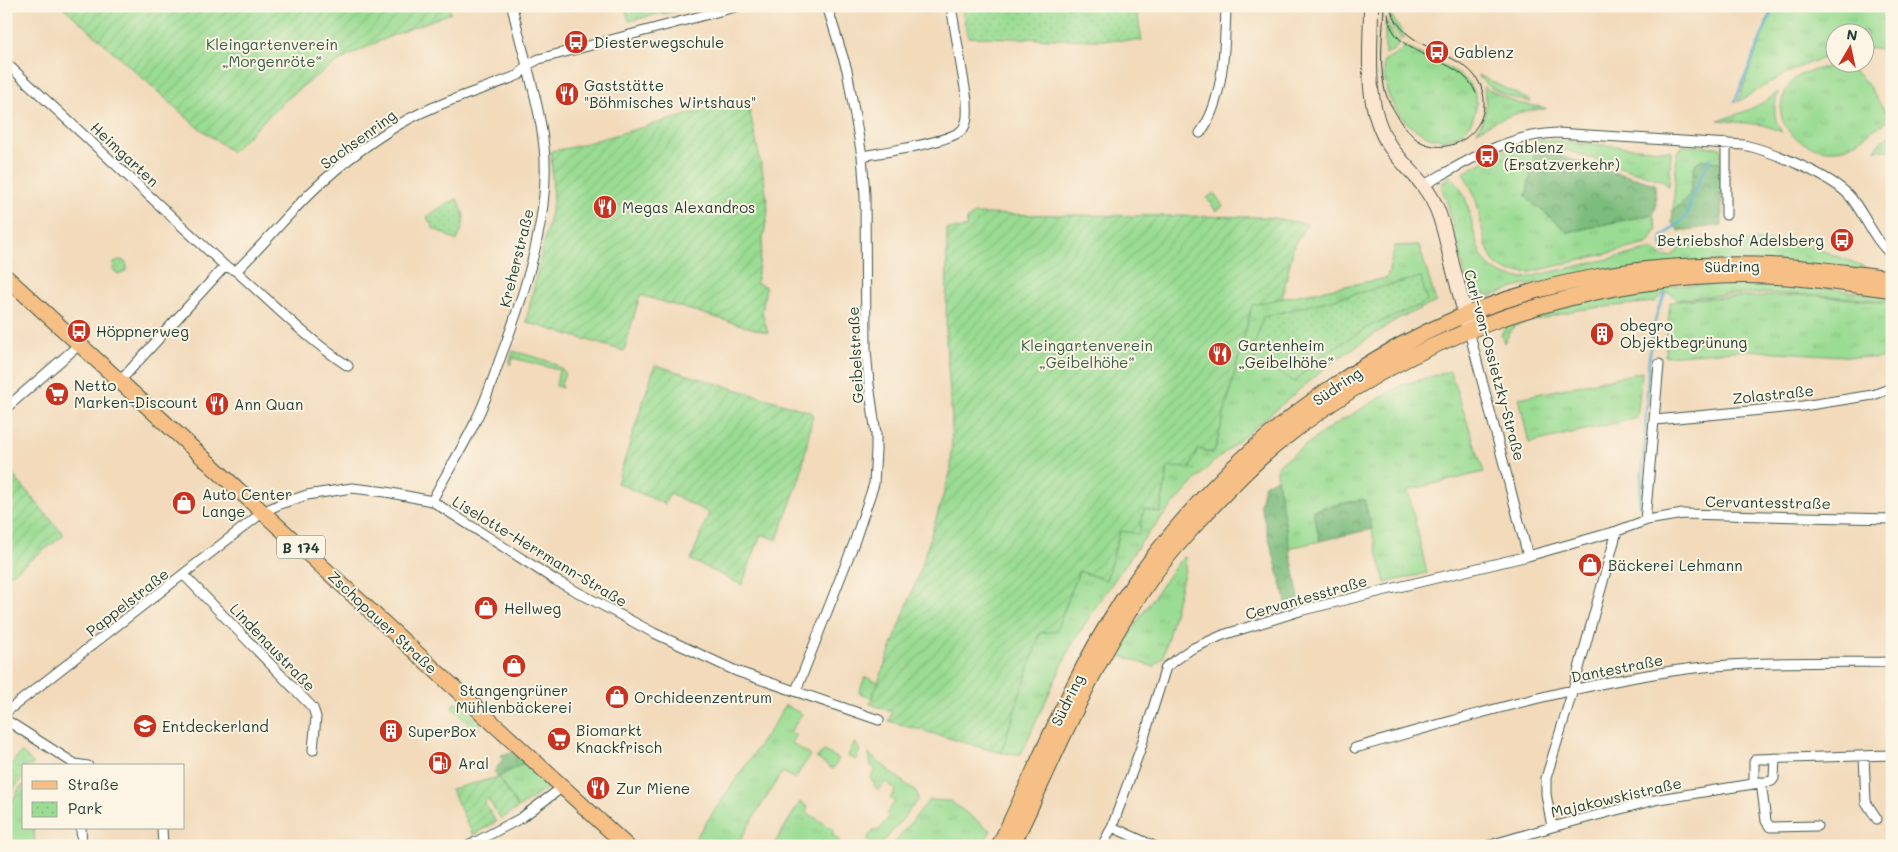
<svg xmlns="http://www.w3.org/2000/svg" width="1898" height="852" font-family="Mali,sans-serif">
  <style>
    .grass { fill: url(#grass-tufts); stroke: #5c8c64 }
    .forest { fill: url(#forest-crowns); stroke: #4d7c58 }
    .park { fill: url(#park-dots); stroke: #5c8c64 }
    .garden { fill: url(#garden-furrows); stroke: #5c8c64 }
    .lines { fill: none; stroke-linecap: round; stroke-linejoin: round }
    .stream { stroke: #4fadce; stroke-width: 2.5 }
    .street-casing { stroke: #3f5548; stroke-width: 11 }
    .secondary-casing { stroke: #3f5548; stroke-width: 16 }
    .primary-casing { stroke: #3f5548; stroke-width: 17 }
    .street { stroke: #fff; stroke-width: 9 }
    .secondary { stroke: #fbe5cf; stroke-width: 14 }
    .primary { stroke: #f5bf86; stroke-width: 15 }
    .tram { stroke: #1f3d34; stroke-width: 1 }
    .labels { text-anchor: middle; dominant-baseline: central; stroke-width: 4; stroke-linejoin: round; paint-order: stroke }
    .shield { fill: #fcf5e5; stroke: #617469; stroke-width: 1 }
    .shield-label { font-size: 14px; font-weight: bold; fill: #1f3d34 }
    .poi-label { font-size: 15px; fill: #1f3d34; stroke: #fcf5e5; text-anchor: start }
    .park-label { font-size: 15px; fill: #385d47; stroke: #fcf5e5 }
    .street-label { font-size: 15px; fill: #1f3d34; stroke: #fcf5e5 }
  </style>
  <defs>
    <pattern id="grass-tufts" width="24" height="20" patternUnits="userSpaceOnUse" patternTransform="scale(1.25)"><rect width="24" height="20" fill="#9adc93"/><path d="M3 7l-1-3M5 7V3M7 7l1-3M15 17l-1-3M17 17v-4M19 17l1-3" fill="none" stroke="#84be7f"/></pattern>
    <pattern id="forest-crowns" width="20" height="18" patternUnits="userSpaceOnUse" patternTransform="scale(1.25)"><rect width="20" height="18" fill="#7bbc7d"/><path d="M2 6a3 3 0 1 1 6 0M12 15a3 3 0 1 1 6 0" fill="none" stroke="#649a67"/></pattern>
    <pattern id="park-dots" width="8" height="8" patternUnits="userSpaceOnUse" patternTransform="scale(1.25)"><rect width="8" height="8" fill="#9adc93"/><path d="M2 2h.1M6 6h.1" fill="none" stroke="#84be7f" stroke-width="1.8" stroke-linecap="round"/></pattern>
    <pattern id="garden-furrows" width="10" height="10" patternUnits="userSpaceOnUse" patternTransform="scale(1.25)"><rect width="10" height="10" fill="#9adc93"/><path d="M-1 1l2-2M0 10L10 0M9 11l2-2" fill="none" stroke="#84be7f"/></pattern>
  </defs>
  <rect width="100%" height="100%" fill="#fcf5e5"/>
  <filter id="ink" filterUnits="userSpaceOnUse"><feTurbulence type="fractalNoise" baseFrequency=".02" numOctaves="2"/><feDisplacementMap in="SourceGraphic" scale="10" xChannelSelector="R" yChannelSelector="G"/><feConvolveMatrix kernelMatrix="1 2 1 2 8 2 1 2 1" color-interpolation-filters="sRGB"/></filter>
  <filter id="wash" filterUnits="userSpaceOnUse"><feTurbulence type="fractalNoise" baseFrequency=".0096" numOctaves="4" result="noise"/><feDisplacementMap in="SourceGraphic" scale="20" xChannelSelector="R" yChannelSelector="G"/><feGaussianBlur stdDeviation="1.12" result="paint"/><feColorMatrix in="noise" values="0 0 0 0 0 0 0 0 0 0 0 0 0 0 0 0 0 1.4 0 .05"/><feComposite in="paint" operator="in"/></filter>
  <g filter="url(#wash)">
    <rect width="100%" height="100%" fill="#f2dabb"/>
    <path class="grass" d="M1772 6H1892V50L1866 48V32H1836L1835 55C1799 63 1769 83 1738 102Z
      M1392 16 1399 28 1405 36 1402 40 1393 29 1389 17Z
      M1385 22H1387L1393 35 1400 42 1394 50 1385 54Z
      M1405 46C1424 58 1454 66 1468 82 1474 89 1477 97 1476 107 1475 115 1471 124 1465 130 1439 154 1403 126 1391 101 1384 88 1384 74 1384 60L1395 56Z
      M1830 66C1872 69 1867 94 1892 118 1888 121 1881 124 1876 128 1864 136 1852 148 1836 150 1806 152 1770 129 1784 95 1787 88 1793 79 1800 75 1809 70 1820 69 1830 66Z
      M1478 75 1531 101V102C1513 99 1487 90 1478 75Z
      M1483 87 1517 103 1546 108V109C1521 109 1498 119 1477 131 1486 117 1488 103 1483 87Z
      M1778 92C1774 109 1772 117 1782 132L1764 125 1718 120C1741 114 1759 107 1778 92Z
      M1892 135V150H1875L1881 141Z
      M1536 139 1671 151 1669 187 1664 181 1536 141Z
      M1525 146 1536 149 1526 197 1568 232 1653 214 1657 230 1647 244 1531 272C1519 273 1502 273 1494 262 1482 244 1481 214 1474 194 1471 187 1467 180 1463 173L1504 150Z
      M1683 146 1721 147V163L1702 159 1695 164 1690 194 1673 211 1677 152Z
      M1450 176C1486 206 1457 278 1525 278L1653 249 1664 257H1671L1682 247 1731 240 1799 242 1871 269 1547 283 1520 286 1488 297 1486 293C1476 294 1470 289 1466 280L1446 198 1441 187 1443 182Z
      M1419 245 1436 302 1397 319 1331 363 1211 464 1171 507 1139 545 1096 606 1070 648 1021 754 1001 753 1040 633 1056 631 1079 571 1106 580 1120 531 1144 509 1160 513 1168 466 1198 449 1213 453 1215 450 1252 304 1387 278 1395 246Z
      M1746 283 1834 289 1892 297V302C1821 294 1748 289 1677 300L1670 293H1664L1654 302 1576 310 1514 326 1504 343 1501 334 1507 324C1550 311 1593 298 1638 290 1673 284 1710 284 1746 283Z
      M1811 295 1892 303V359L1746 350 1665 356 1670 302 1703 298Z
      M513 351C526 355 561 362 565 373L561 384 562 388 556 386 559 370 513 358 511 364H509Z
      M1450 371 1484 472 1408 490 1427 573 1385 583 1364 499 1313 510 1320 541 1289 548 1277 478V466L1332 426 1402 385Z
      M1642 372 1637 418 1529 443 1519 398Z
      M1185 557V569L1163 657 1154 667 1118 655C1137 620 1158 589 1182 558Z
      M455 703H459L480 722 479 729H473L452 708 453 704Z
      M785 705 802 714 790 732 796 736 792 743 810 755 795 779 782 772 736 846H690L778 718Z
      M855 742 860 751 855 760 848 756Z
      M824 751 839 759 833 769 816 758Z
      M869 754 917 793 918 800 880 846H876L867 839 874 829 878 831 889 817 886 814 895 802 890 798 896 790 886 782 878 790 874 786V782L870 779 876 770 871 766Z
      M525 762 548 784 547 788 518 808 499 777Z
      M24 785V828H34L35 846H6V813L20 787Z
      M929 800 950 801 991 831 980 846H892Z
      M800 802 808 807 806 812 834 830 832 835 840 840 836 846H828L821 841 819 846 813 843 811 846H773Z"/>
    <path class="forest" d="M1536 149 1655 184 1656 207 1653 214 1568 232 1526 197Z
      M1702 159 1721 163 1722 225 1679 231 1672 223 1673 211 1690 194 1695 164Z
      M1277 478 1300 605 1288 609 1260 505 1264 485Z
      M1364 499 1372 529 1320 541 1313 510Z
      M513 752 525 762 499 777 494 772 503 759 501 755Z"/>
    <path class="park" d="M625 6H661L663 13 629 21Z
      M961 6H1136L1142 41 968 37Z
      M1214 193 1223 206 1216 211 1207 198Z
      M457 199C467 217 465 222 457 241L433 228 427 217 441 207Z
      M113 267a7 7 0 1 1 14 0a7 7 0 1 1-14 0Z
      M1421 277 1427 302 1368 327 1319 357 1295 382 1269 367 1256 370 1253 350 1263 317Z
      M865 677 879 682 873 698 859 693Z
      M21 752 34 764 32 766H24V776L14 788 6 804V771Z"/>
    <path class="garden" d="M62 6H449L451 13C409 29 366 44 328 68 292 91 262 122 232 152L194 124Z
      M662 6H693L664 14Z
      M747 98 764 179 768 210 756 283 766 287 762 312 768 333 640 295 624 351 526 322 553 202 551 151 569 148Z
      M974 214 1266 217 1307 224 1294 245 1282 298 1252 305 1215 450 1213 453 1198 449 1190 468 1168 467 1160 513 1144 509 1139 534 1120 531 1106 580 1079 571 1056 631 1040 633 1001 753 889 721 892 712 870 704 920 571 951 470 952 418 946 343 947 229 966 228 967 220Z
      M655 365 811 412 813 414 800 477 777 540 761 534 742 585 691 560 709 513 670 493 665 504 617 483Z
      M6 467 64 535 6 578Z
      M499 777 518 808 501 819 488 799 484 801 496 822 473 835 451 789Z"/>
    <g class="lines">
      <path class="stream" d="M1735 101 1774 6
        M1666 253 1661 244 1662 237 1687 216 1692 196 1710 158
        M1639 505C1642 476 1645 446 1646 417 1648 379 1647 327 1665 294"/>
    </g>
  </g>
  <g filter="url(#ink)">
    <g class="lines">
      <g class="street-casing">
        <path id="street" d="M6 63 225 266 236 271C273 304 307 339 348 366
          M1200 133C1224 102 1225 44 1226 6
          M1726 143V215
          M862 156C883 152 948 143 962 130 969 122 967 109 967 100L951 6
          M1424 185C1467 161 1507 135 1557 133L1744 145C1771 151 1836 177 1852 199 1866 217 1874 240 1892 255
          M236 271C256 252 273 232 291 213 320 181 354 153 390 130 430 104 475 93 519 75L526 66 539 59 739 6
          M1469 331 1528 556
          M121 380 225 266
          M6 408 80 344
          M1655 420 1803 406 1873 395 1892 388
          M432 501C446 473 464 447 477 418 489 394 496 368 506 343 527 285 551 210 544 147 539 99 522 53 512 6
          M1645 521 1659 364
          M184 575 313 708 316 717 313 750
          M796 691 854 543 874 484 876 450V434L869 384 866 350 865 195 862 156 847 70 827 6
          M6 712 263 512 280 504 307 495 352 488 386 492 432 501 555 580 654 633 736 671 879 720
          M6 720 75 764 88 766
          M1355 748C1459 719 1565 687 1672 671 1744 660 1819 663 1892 662
          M1864 756 1866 802 1877 819
          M1761 782 1766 821 1770 827 1817 826
          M1754 783V762L1756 759 1892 755
          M1112 827 1154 846
          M1552 827 1546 794V778L1573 690 1617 531
          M81 828 82 846
          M162 828 163 846
          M468 846 521 818 556 792
          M1102 846 1112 827 1140 750 1166 667 1191 649 1223 635 1303 610 1528 556 1617 531 1647 520 1683 514 1892 519
          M1487 846 1552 827 1659 799 1772 781 1774 778 1775 758"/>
      </g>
      <g class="secondary-casing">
        <path id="secondary" d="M1371 6C1371 52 1363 104 1389 145 1404 167 1426 182 1437 209 1444 226 1448 246 1452 264 1458 286 1464 309 1469 331"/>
      </g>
      <g class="primary-casing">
        <path id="primary" d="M6 277 627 846
          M999 846C1039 764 1072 677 1122 601 1229 439 1402 311 1596 277 1649 267 1704 264 1758 265 1803 266 1847 273 1892 278
          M1012 846C1056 755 1093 659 1152 577 1169 553 1189 532 1208 511 1232 486 1255 461 1282 440 1405 340 1563 283 1721 276 1778 273 1835 282 1892 290"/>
      </g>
      <use href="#street" class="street"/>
      <use href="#secondary" class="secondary"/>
      <use href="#primary" class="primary"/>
      <path class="tram" d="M1384 6C1383 32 1379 60 1384 86 1386 98 1392 107 1398 117 1405 126 1411 137 1421 142 1454 158 1491 128 1483 93 1473 47 1402 57 1390 6
        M1388 14C1391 61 1461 53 1476 93"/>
    </g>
  </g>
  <defs>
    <g id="bus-disc" transform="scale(1.25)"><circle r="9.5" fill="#c8321e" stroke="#fcf5e5"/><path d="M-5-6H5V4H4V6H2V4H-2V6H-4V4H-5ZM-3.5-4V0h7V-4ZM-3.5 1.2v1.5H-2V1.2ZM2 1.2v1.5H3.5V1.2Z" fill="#fff"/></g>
    <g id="restaurant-disc" transform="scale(1.25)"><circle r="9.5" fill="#c8321e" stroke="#fcf5e5"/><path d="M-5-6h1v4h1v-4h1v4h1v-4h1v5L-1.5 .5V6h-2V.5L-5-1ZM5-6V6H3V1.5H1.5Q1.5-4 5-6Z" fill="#fff"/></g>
    <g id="building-disc" transform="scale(1.25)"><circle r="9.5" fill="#c8321e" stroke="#fcf5e5"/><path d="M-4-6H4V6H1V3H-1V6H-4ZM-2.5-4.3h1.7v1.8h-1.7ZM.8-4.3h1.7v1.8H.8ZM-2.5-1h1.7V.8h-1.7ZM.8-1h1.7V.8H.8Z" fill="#fff"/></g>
    <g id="supermarket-disc" transform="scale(1.25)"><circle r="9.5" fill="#c8321e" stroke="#fcf5e5"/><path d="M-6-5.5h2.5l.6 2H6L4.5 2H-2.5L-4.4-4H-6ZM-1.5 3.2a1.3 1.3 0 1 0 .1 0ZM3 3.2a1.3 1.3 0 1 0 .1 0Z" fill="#fff"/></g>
    <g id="shop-disc" transform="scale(1.25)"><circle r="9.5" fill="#c8321e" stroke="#fcf5e5"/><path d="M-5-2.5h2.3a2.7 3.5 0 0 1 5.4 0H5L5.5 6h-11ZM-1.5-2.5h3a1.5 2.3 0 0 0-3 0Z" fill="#fff"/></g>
    <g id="school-disc" transform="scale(1.25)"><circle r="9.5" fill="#c8321e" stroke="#fcf5e5"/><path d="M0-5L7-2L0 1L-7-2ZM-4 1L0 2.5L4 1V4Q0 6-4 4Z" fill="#fff"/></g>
    <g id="fuel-disc" transform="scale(1.25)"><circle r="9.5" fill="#c8321e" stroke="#fcf5e5"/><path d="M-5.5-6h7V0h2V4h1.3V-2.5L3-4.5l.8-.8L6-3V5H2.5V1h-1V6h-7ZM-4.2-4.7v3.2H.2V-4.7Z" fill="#fff"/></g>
  </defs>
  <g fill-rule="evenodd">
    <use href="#bus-disc" x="576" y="42"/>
    <use href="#bus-disc" x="1437" y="52"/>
    <use href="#restaurant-disc" x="567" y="94"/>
    <use href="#bus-disc" x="1487" y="156"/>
    <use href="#restaurant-disc" x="605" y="207"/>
    <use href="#bus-disc" x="1842" y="240"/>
    <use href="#bus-disc" x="79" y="331"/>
    <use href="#building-disc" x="1602" y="334"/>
    <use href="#restaurant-disc" x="1220" y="354"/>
    <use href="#supermarket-disc" x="57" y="394"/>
    <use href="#restaurant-disc" x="217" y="404"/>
    <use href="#shop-disc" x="184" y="503"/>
    <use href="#shop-disc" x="1590" y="565"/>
    <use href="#shop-disc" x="486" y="608"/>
    <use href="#shop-disc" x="514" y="666"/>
    <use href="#shop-disc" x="617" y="697"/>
    <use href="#school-disc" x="145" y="726"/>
    <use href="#building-disc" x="391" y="731"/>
    <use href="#supermarket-disc" x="559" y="739"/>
    <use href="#fuel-disc" x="440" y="763"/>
    <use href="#restaurant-disc" x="598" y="788"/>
  </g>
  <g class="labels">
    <rect class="shield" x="277" y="535.5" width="48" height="23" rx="4"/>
    <g class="shield-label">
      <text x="301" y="547">B 174</text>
    </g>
    <g class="poi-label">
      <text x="594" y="42">Diesterwegschule</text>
      <text x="1454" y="52">Gablenz</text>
      <text x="584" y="85">Gaststätte<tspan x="584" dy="17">"Böhmisches Wirtshaus"</tspan></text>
      <text x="1504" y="147">Gablenz<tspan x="1504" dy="17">(Ersatzverkehr)</tspan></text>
      <text x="622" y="207">Megas Alexandros</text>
      <text x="1824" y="240" text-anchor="end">Betriebshof Adelsberg</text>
      <text x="1620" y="325">obegro<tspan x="1620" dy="17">Objektbegrünung</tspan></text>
      <text x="96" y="331">Höppnerweg</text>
      <text x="1238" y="345">Gartenheim<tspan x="1238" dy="17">„Geibelhöhe“</tspan></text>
      <text x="74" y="385">Netto<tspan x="74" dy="17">Marken-Discount</tspan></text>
      <text x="234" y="404">Ann Quan</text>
      <text x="202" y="494">Auto Center<tspan x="202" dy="17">Lange</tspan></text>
      <text x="1608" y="565">Bäckerei Lehmann</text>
      <text x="504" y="608">Hellweg</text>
      <text x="514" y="690" text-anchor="middle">Stangengrüner<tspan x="514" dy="17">Mühlenbäckerei</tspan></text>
      <text x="634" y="697">Orchideenzentrum</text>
      <text x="162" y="726">Entdeckerland</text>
      <text x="576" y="730">Biomarkt<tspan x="576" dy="17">Knackfrisch</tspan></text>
      <text x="408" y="731">SuperBox</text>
      <text x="458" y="763">Aral</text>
      <text x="616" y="788">Zur Miene</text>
    </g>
    <g class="park-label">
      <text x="272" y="44">Kleingartenverein<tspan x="272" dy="17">„Morgenröte“</tspan></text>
      <text x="1087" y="345">Kleingartenverein<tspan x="1087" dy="17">„Geibelhöhe“</tspan></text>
    </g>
    <g class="street-label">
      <text transform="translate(358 139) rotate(-36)">Sachsenring</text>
      <text transform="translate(125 154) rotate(43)">Heimgarten</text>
      <text transform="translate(516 258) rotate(-76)">Kreherstraße</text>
      <text transform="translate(1732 266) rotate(-1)">Südring</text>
      <text transform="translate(855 355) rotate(-93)">Geibelstraße</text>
      <text transform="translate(1495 365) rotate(75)">Carl-von-Ossietzky-Straße</text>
      <text transform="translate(1337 386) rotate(-34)">Südring</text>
      <text transform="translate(1773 394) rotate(-6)">Zolastraße</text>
      <text transform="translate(1768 502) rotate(1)">Cervantesstraße</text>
      <text transform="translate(540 551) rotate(31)">Liselotte-Herrmann-Straße</text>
      <text transform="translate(1306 597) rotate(-16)">Cervantesstraße</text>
      <text transform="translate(127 602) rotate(-38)">Pappelstraße</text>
      <text transform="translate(383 622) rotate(43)">Zschopauer Straße</text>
      <text transform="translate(273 647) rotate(46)">Lindenaustraße</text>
      <text transform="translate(1617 668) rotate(-11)">Dantestraße</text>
      <text transform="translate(1067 700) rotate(-64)">Südring</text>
      <text transform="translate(1616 797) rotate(-13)">Majakowskistraße</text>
    </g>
  </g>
  <rect width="1898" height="852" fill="none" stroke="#fcf5e5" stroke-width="25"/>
  <rect x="22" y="764" width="162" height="65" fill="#fcf5e5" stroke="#a4ab9e"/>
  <rect x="32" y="781" width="25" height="8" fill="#f5bf86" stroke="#a4ab9e"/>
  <text x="68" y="790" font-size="15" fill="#1f3d34">Straße</text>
  <rect x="32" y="802" width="25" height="15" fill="url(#park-dots)" stroke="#a4ab9e"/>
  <text x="68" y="814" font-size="15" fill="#1f3d34">Park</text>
  <g transform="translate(1850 48) rotate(9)"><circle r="24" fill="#fcf5e5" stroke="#a4ab9e"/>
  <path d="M0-4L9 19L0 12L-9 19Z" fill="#c8321e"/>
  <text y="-8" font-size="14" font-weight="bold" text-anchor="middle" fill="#1f3d34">N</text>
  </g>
</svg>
